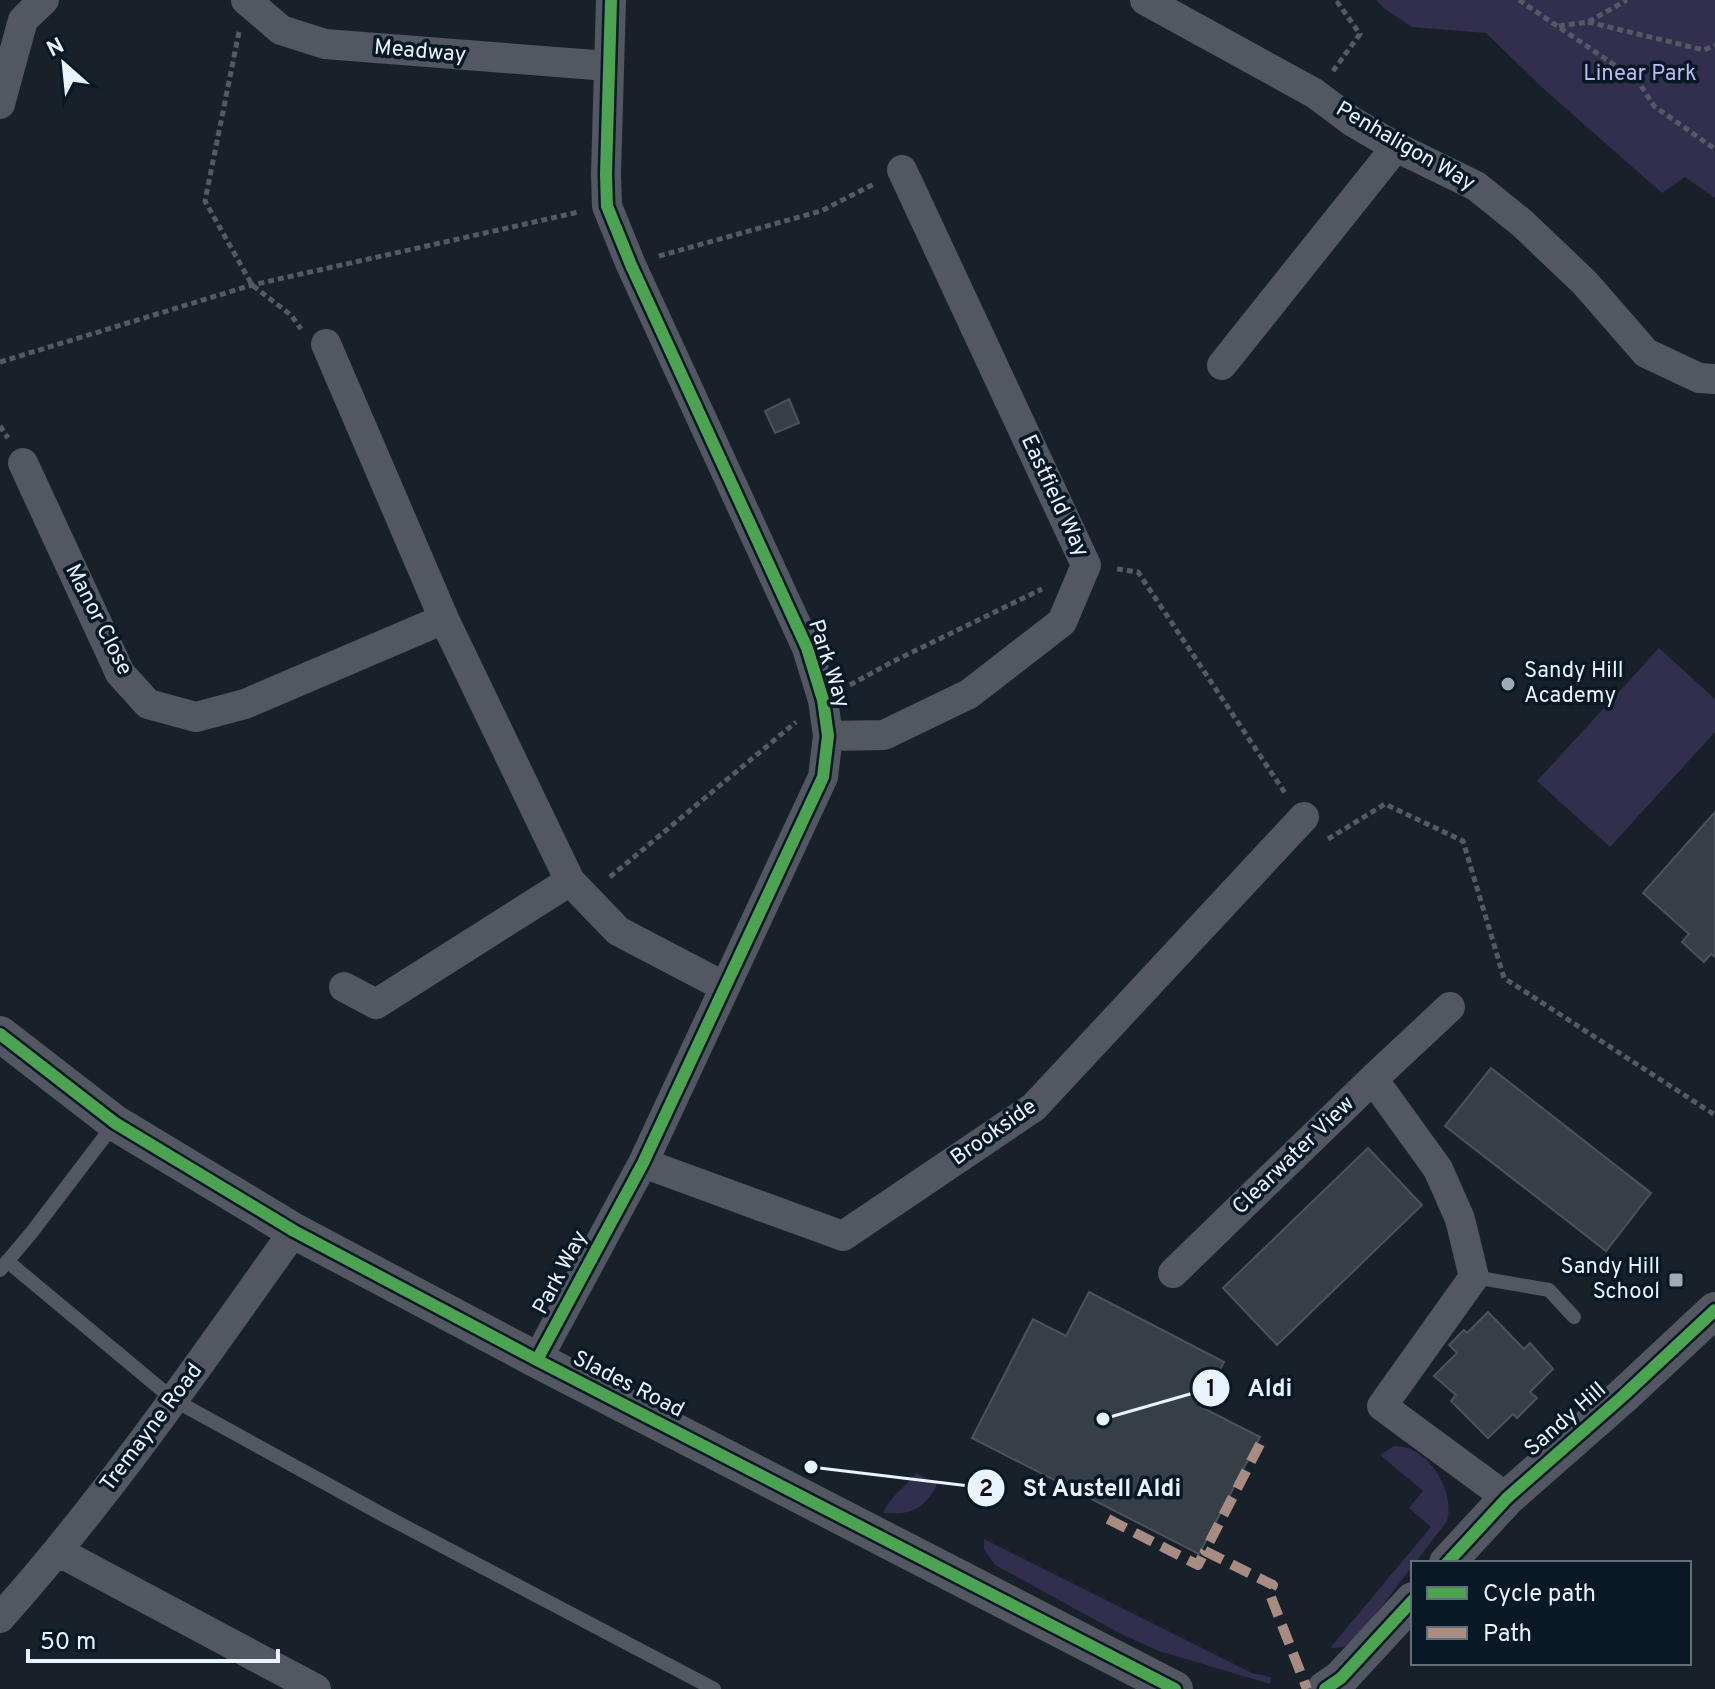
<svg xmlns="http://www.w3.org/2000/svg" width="1715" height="1689" font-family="Overpass,sans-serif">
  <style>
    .green { fill: #312e4e }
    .building { fill: #373f46; stroke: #4b5359; stroke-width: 2 }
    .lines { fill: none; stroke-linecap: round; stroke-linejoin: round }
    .path { stroke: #545a63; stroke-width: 5; stroke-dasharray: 6 4; stroke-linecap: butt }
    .service { stroke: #525762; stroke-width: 14 }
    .minor { stroke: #525762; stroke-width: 30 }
    .tertiary { stroke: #525762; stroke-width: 36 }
    .quiet { stroke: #a88b81; stroke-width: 10; stroke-dasharray: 20 10; stroke-linecap: butt }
    .cycleway-casing { stroke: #091825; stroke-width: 17 }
    .cycleway { stroke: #4ca352; stroke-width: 12 }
    .poi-dot { fill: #a0aab3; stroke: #091825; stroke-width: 3 }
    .labels { text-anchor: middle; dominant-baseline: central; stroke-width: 7; stroke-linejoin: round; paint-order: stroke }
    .street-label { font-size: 22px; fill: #e9f3fd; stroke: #091825 }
    .park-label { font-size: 22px; fill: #beb9f3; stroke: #091825 }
    .poi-label { font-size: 22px; fill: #e9f3fd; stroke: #091825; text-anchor: start }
    .leader { fill: none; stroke: #e9f3fd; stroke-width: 3 }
    .callout-dot { fill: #e9f3fd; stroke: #091825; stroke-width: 3 }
    .mark-label { font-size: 24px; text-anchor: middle; font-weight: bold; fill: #111 }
    .callout-label { font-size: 24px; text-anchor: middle; font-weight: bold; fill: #e9f3fd; stroke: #091825; stroke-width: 7; stroke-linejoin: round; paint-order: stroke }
  </style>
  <rect width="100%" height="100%" fill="#182129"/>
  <path class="green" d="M1376 0H1715V198L1685 177 1662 193 1546 91 1486 33 1412 27 1385 9Z
    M1659 648 1715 699V732L1610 847 1537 781Z
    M1394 1446C1427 1444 1456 1491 1447 1521L1363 1631 1344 1647 1330 1648 1431 1527 1409 1508 1423 1491 1380 1455Z
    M916 1473 937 1484C924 1510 911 1515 883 1513 890 1496 905 1488 916 1473Z
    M984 1539 1252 1673 1271 1677 1270 1684 1159 1651 1121 1634 995 1565 984 1549Z"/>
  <path class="building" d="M789 399 799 423 775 433 765 411Z
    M1715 812V957L1711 954 1704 962 1682 942 1689 934 1643 893Z
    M1491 1068 1651 1193 1606 1251 1445 1126Z
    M1368 1148 1422 1205 1277 1345 1223 1288Z
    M1089 1292 1224 1362 1201 1407 1260 1437 1199 1554 972 1438 1033 1319 1066 1336Z
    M1488 1312 1524 1349 1530 1343 1553 1369 1530 1392 1537 1398 1517 1418 1513 1414 1488 1438 1451 1401 1456 1395 1434 1376 1457 1353 1449 1345 1464 1330 1467 1333Z"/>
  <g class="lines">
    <path class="path" d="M1519 0 1638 81 1654 106 1715 149
      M1588 22 1704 50 1715 45
      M1559 26 1588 22 1627 0
      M239 32 205 201 252 285 291 315 301 329
      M1333 71 1360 34 1338 3 1341 0
      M659 256 821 211 876 183
      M0 362 252 285 579 212
      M0 426 8 438
      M1117 569 1138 572 1285 793
      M850 685 892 662 1042 589
      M1328 839 1385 804 1463 841 1504 978 1715 1115
      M610 877 796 722"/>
    <path class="service" d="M7 1261 174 1400 387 1517 714 1689
      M0 1270 32 1232 115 1123
      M1474 1277 1549 1290 1574 1317"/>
    <path class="minor" d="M246 0 281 30 325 44 608 66
      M1145 0 1314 93 1353 122 1396 147 1476 186 1522 223 1585 283 1646 353 1699 378 1715 379
      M0 104 23 20 44 0
      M326 344 444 619 570 881 618 931 725 987
      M1222 365 1396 147
      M23 463 120 673 148 704 196 717 245 704 444 619
      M828 736 884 735 969 694 1062 622 1086 565 902 170
      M344 987 376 1004 570 881
      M1373 1079 1450 1007
      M643 1163 843 1236 1034 1107 1304 817
      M1173 1273 1373 1079 1438 1169 1460 1219 1474 1277 1382 1406 1507 1498
      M537 1360 643 1163 823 777 828 736 823 700 807 648 631 265 607 206 606 174 611 0
      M59 1552 316 1689
      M0 1618C108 1497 200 1363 294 1231"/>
    <path class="tertiary" d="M0 1034 115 1123 294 1231 537 1360 1175 1689
      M1447 1563 1507 1498 1623 1396 1715 1310
      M1325 1689 1341 1678 1413 1600"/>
    <path class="quiet" d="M1260 1444 1205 1551 1273 1585 1269 1592 1307 1689
      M1108 1519 1198 1565 1205 1551"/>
    <g class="cycleway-casing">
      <path id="cycleway" d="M0 1034 115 1123 294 1231 537 1360 1175 1689
        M537 1360 643 1163 823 777 828 736 823 700 807 648 631 265 607 206 606 174 611 0
        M1447 1563 1507 1498 1623 1396 1715 1310
        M1325 1689 1341 1678 1413 1600"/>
    </g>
    <use href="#cycleway" class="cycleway"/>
  </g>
  <g class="poi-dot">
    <circle cx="1508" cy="684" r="8"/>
    <rect x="1668" y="1272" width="16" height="16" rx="4"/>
  </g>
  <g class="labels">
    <g class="street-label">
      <text transform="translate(420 52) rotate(5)">Meadway</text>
      <text transform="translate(1405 147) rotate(30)">Penhaligon Way</text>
      <text transform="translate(1054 496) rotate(65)">Eastfield Way</text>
      <text transform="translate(98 620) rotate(63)">Manor Close</text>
      <text transform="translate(828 664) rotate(72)">Park Way</text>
      <text transform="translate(994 1133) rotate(-35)">Brookside</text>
      <text transform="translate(1294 1156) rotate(-44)">Clearwater View</text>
      <text transform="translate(561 1273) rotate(-62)">Park Way</text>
      <text transform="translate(628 1385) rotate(27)">Slades Road</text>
      <text transform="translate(1566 1420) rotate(-41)">Sandy Hill</text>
      <text transform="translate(152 1428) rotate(-53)">Tremayne Road</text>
    </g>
    <g class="park-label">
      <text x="1640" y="74">Linear Park</text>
    </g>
    <g class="poi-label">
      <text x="1524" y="671">Sandy Hill<tspan x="1524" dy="25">Academy</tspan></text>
      <text x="1660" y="1267" text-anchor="end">Sandy Hill<tspan x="1660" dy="25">School</tspan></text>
    </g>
  </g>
  <path class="leader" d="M1103 1419L1211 1388M811 1467L986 1488"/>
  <g class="callout-dot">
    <circle cx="1103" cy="1419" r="8"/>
    <circle cx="811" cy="1467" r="8"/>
    <circle cx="1211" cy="1388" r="20"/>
    <circle cx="986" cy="1488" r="20"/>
  </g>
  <g class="mark-label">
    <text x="1211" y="1396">1</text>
    <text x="986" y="1496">2</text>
  </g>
  <g class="callout-label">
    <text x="1270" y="1396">Aldi</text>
    <text x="1102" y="1496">St Austell Aldi</text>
  </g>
  <rect x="1411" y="1561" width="280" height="104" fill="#091825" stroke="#63707b" stroke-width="2"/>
  <rect x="1427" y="1587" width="40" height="12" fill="#4ca352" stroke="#63707b" stroke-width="2"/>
  <text x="1483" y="1601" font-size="24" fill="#e9f3fd">Cycle path</text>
  <rect x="1427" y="1627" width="40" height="12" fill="#a88b81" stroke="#63707b" stroke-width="2"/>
  <text x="1483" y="1641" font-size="24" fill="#e9f3fd">Path</text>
  <g transform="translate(64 64) rotate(333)" stroke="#091825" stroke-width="6" paint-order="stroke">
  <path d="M0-6L14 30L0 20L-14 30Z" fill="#e9f3fd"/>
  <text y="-12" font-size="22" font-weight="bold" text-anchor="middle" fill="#e9f3fd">N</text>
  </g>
  <path d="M28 1649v12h250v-12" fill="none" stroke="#e9f3fd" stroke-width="4"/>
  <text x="40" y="1649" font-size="24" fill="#e9f3fd" stroke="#091825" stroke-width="6" paint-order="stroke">50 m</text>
</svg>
